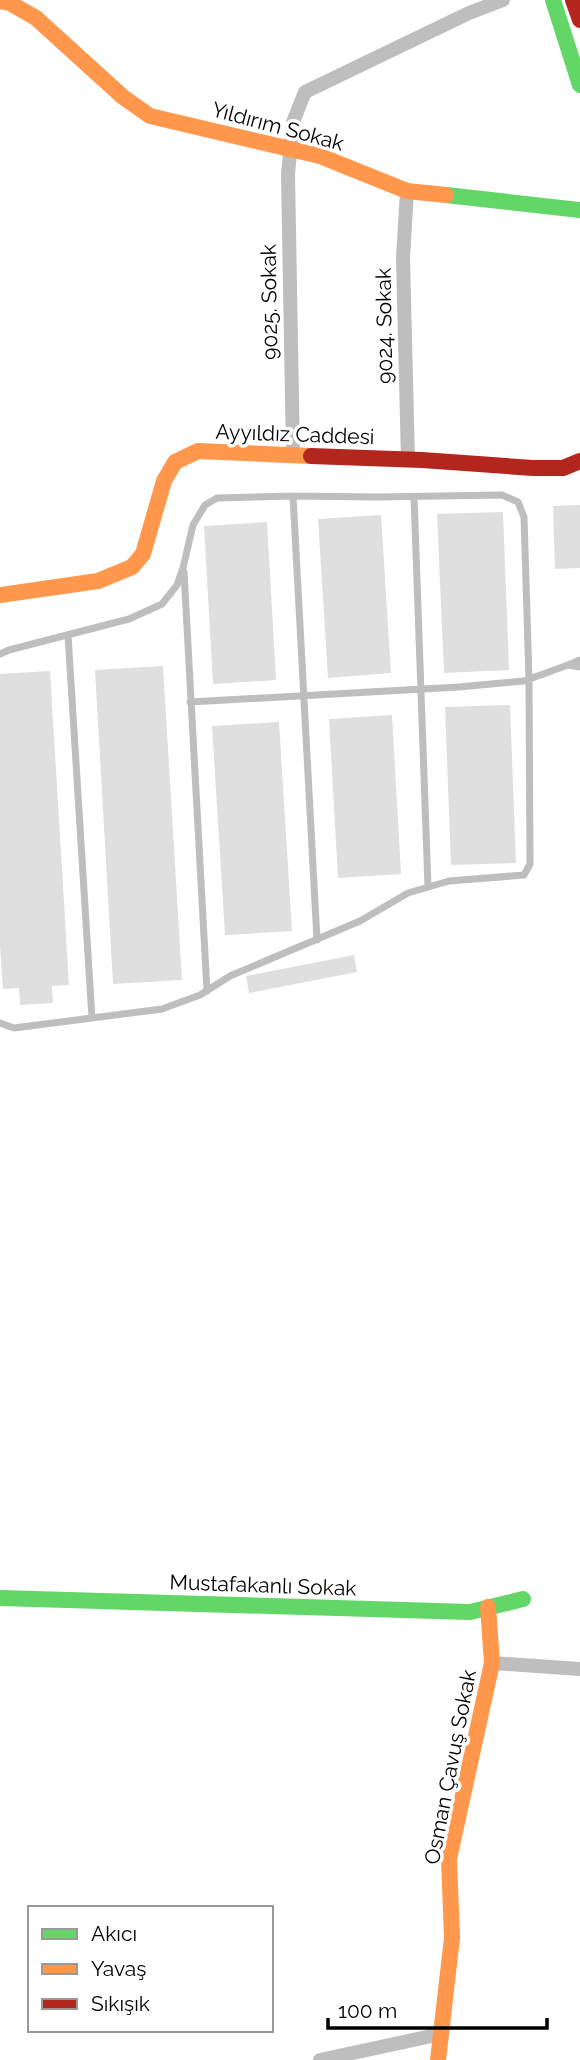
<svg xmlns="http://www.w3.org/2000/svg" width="580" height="2060" font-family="Raleway,sans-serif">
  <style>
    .building { fill: #dfdfdf }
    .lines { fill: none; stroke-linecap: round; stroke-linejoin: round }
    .lane { stroke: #bebebe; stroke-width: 7 }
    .street { stroke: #bebebe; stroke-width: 14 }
    .fast { stroke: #63d668; stroke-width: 16 }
    .slow { stroke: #ff974d; stroke-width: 16 }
    .jam { stroke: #b3261e; stroke-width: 16 }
    .labels { text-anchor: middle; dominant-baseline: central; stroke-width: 7; stroke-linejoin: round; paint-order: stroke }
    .street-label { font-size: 21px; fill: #000; stroke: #fff }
  </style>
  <rect width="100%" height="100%" fill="#fff"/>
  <path class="building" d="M580 505V568L555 569 553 506Z
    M503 512 509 670 444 673 437 514Z
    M381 515 391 673 328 678 318 519Z
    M267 522 276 680 213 684 204 526Z
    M163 666 182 980 113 984 95 670Z
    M50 671 69 985 52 986 53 1003 20 1005 19 988 3 989 0 946V674Z
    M510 705 516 863 451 865 445 707Z
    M392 715 401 874 338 878 329 719Z
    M279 722 292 931 225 935 212 726Z
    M354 955 357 972 249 993 246 976Z"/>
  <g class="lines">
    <path class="lane" d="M293 496 317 940
      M414 497 428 887
      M184 572 207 991
      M68 635 92 1018
      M0 654 9 650 129 619 162 604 177 585 183 568 193 525 205 505 217 498 293 496 377 497 502 495 518 502 524 517 529 680 530 864 524 875 449 881 408 893 360 921 230 976 200 995 162 1009 14 1028 0 1023
      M580 660 568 665 580 667
      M190 702 459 687 524 681 568 665"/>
    <path class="street" d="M407 191 403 258 408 460
      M293 455 288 174 293 122 305 92 469 13 503 0
      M492 1663 580 1669
      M320 2060 441 2034"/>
    <path class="fast" d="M553 0 580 85
      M446 195 580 210
      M0 1598 470 1612 523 1599"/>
    <path class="slow" d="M0 1 10 3 36 18 123 97 150 116 320 156 407 191 446 195
      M0 595 98 581 132 567 143 554 164 481 175 462 198 451 311 456
      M438 2060 452 1938 449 1859 492 1663 488 1607"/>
    <path class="jam" d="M573 0 580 20
      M311 456 422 460 533 468H563L580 461"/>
  </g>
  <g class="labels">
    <g class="street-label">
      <text transform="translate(278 126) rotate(15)">Yıldırım Sokak</text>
      <text transform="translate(269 302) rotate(-91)">9025. Sokak</text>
      <text transform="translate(384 326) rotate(-91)">9024. Sokak</text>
      <text transform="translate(295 434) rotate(2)">Ayyıldız Caddesi</text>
      <text transform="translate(263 1585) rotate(2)">Mustafakanlı Sokak</text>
      <text transform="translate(450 1767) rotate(-79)">Osman Çavuş Sokak</text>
    </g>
  </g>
  <rect x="28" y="1906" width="245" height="126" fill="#ffffff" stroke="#999999" stroke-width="2"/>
  <rect x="42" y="1929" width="35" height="10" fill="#63d668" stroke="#999999" stroke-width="2"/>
  <text x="91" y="1941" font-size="21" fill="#000000">Akıcı</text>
  <rect x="42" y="1964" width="35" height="10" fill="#ff974d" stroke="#999999" stroke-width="2"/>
  <text x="91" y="1976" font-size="21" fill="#000000">Yavaş</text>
  <rect x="42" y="1999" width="35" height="10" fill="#b3261e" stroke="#999999" stroke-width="2"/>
  <text x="91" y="2011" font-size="21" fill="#000000">Sıkışık</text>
  <path d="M328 2018v10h219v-10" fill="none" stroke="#000000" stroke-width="3.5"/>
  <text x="338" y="2018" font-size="21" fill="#000000" stroke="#ffffff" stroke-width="5" paint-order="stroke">100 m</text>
</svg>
